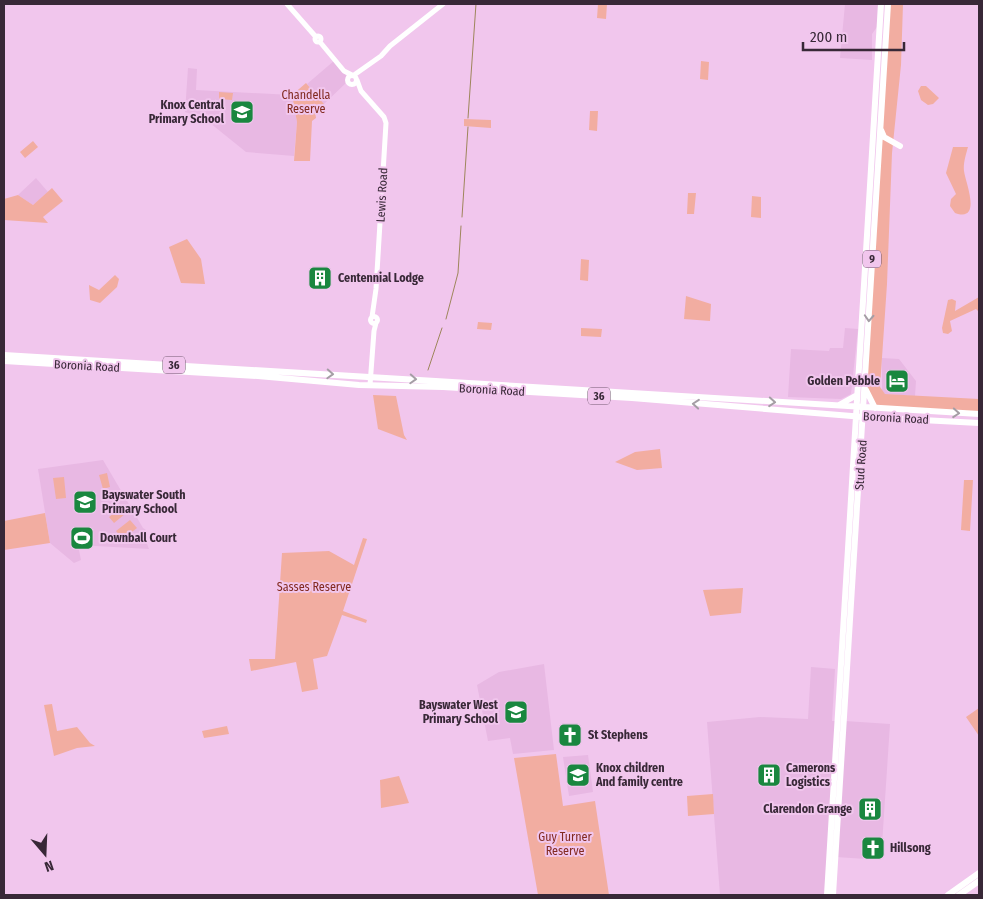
<svg xmlns="http://www.w3.org/2000/svg" width="983" height="899" font-family="'Fira Sans Condensed',sans-serif">
  <style>
    .built { fill: #e8b8e3 }
    .park { fill: #f2ada1 }
    .lines { fill: none; stroke-linecap: round; stroke-linejoin: round }
    .stream { stroke: #9e865b; stroke-width: 1 }
    .tertiary { stroke: #fff; stroke-width: 5 }
    .primary { stroke: #fff; stroke-width: 6 }
    .oneway { stroke: #a59ea5 }
    .labels { text-anchor: middle; dominant-baseline: central; stroke-width: 4; stroke-linejoin: round; paint-order: stroke }
    .shield { fill: #f1c6ed; stroke: #70576e; stroke-width: 1 }
    .shield-label { font-size: 11px; font-weight: bold; fill: #382837 }
    .park-label { font-size: 12px; fill: #822a20; stroke: #f1c6ed }
    .poi-label { font-size: 12px; font-weight: bold; fill: #382837; stroke: #f1c6ed; text-anchor: start }
    .street-label { font-size: 12px; fill: #382837; stroke: #f1c6ed }
  </style>
  <rect width="100%" height="100%" fill="#f1c6ed"/>
  <path class="built" d="M845 4H878L877 27 872 34V60L840 58Z
    M335 60 344 71 348 81 324 104 307 84Z
    M188 68 197 69 196 90 292 95 297 122 294 156 246 152 205 119 185 112Z
    M36 178 48 192 33 205 18 195Z
    M845 328 858 329 851 394 841 399 788 397 791 349 829 351 830 348H843Z
    M882 358 899 359 916 381 915 396 885 394 882 391Z
    M103 460 143 528 146 530V541L149 549 78 545 81 560 74 563 50 543 38 469Z
    M544 664 554 750 513 754 510 738 488 741 477 685 499 672Z
    M811 667 835 669 832 721H838L827 895H720L707 722 760 717 808 719Z
    M845 721 890 724 881 860 836 857Z
    M588 755 593 792 569 796 563 757Z"/>
  <path class="park" d="M598 4H607L606 19 597 18Z
    M888 4H903L901 65 892 153 887 284 880 387 885 394 979 399V414L875 408 866 388Z
    M701 61 709 62 708 80 700 79Z
    M306 83 324 104 315 111 316 118 312 121 310 161H294L297 122 292 95Z
    M921 86H926L939 98 933 104 928 105 921 100 918 91Z
    M219 92 233 93 232 100 219 99Z
    M590 111H598L597 131 589 130Z
    M464 119 491 120V128L464 126Z
    M33 141 38 147 25 158 20 152Z
    M953 147H968C966 154 963 164 964 171 965 181 983 223 955 213L950 206 951 199 956 194 946 173Z
    M52 188 63 201 43 217 48 223 4 220V199L18 195 33 205Z
    M688 193H696L694 214H687Z
    M752 196 761 197V218L751 217Z
    M187 239 201 259 205 284 181 283 169 247Z
    M581 259 589 260 588 281 580 280Z
    M115 275 119 279 117 287 100 303 90 300 89 285 99 290Z
    M686 296 711 304 710 321 684 319Z
    M979 297V312L976 309 950 321 952 331 948 334 943 333 942 328 948 300 952 299 956 301 955 311Z
    M478 322 492 323 491 330 477 329Z
    M581 328 602 329 601 337 581 336Z
    M373 395 396 396 404 435 407 440 378 429Z
    M660 449 662 468 637 470 615 462 635 452Z
    M107 473 110 487 103 489 99 475Z
    M64 477 66 498 56 499 53 478Z
    M964 480H973L970 531 961 530Z
    M120 508 125 514 114 523 109 517Z
    M45 513 50 543 4 550V521Z
    M130 520 137 528 123 539 116 531Z
    M363 538 367 539 343 611 367 620 366 623 342 615 327 656 313 659 318 689 302 692 296 662 251 671 249 659H275L282 553 329 551 354 565Z
    M743 588 741 613 710 616 703 590Z
    M52 704 57 731 77 727 90 743 95 746 77 748 54 756 44 705Z
    M979 708V736L966 717Z
    M227 726 229 734 204 738 202 731Z
    M556 754 563 806 595 801 609 895H538L514 758Z
    M399 776 409 803 381 808 380 780Z
    M713 794 714 814 688 816 687 796Z"/>
  <g class="lines">
    <path class="stream" d="M468 118 476 4
      M462 217 468 127
      M446 319 458 273 461 226
      M428 370 442 328"/>
    <path class="tertiary" d="M287 4 316 37
      M315 39a3 3 0 1 1 6 0a3 3 0 1 1-6 0Z
      M320 42 344 71 352 75
      M354 75 381 56 390 46 443 4
      M347.5 80a4.5 4.5 0 1 1 9 0a4.5 4.5 0 1 1-9 0Z
      M357 80 361 91 384 117 386 123 376 289 372 317
      M370.5 320a3.5 3.5 0 1 1 7 0a3.5 3.5 0 1 1-7 0Z
      M370 385 374 331 376 323"/>
    <path class="primary" d="M881 130 884 137 900 146
      M4 355 979 414
      M4 361 258 376 359 385 443 387 632 398 864 417 979 423
      M866 390 875 408
      M839 405 857 395
      M827 895 881 4
      M833 895 888 4
      M948 895 979 873
      M959 895 979 881"/>
  </g>
  <defs><path id="oneway-chevron" d="M-2-3.5L2.5 0L-2 3.5" fill="none" stroke-width="1.6" stroke-linecap="round" stroke-linejoin="round" transform="scale(1.25)"/></defs>
  <g class="oneway">
    <use href="#oneway-chevron" transform="translate(869 318) rotate(93)"/>
    <use href="#oneway-chevron" transform="translate(330 374) rotate(3)"/>
    <use href="#oneway-chevron" transform="translate(413 379) rotate(3)"/>
    <use href="#oneway-chevron" transform="translate(772 402) rotate(4)"/>
    <use href="#oneway-chevron" transform="translate(696 404) rotate(-175)"/>
    <use href="#oneway-chevron" transform="translate(956 413) rotate(4)"/>
  </g>
  <defs>
    <g id="school-square" transform="scale(1.25)"><rect x="-9" y="-9" width="18" height="18" rx="4" fill="#19873f" stroke="#f1c6ed"/><path d="M0-5L7-2L0 1L-7-2ZM-4 1L0 2.5L4 1V4Q0 6-4 4Z" fill="#fff"/></g>
    <g id="building-square" transform="scale(1.25)"><rect x="-9" y="-9" width="18" height="18" rx="4" fill="#19873f" stroke="#f1c6ed"/><path d="M-4-6H4V6H1V3H-1V6H-4ZM-2.5-4.3h1.7v1.8h-1.7ZM.8-4.3h1.7v1.8H.8ZM-2.5-1h1.7V.8h-1.7ZM.8-1h1.7V.8H.8Z" fill="#fff"/></g>
    <g id="hotel-square" transform="scale(1.25)"><rect x="-9" y="-9" width="18" height="18" rx="4" fill="#19873f" stroke="#f1c6ed"/><path d="M-6-4.5h1.5V1H6V5H4.5V3h-9V5H-6ZM-4 0a1.8 1.8 0 1 1 3.6 0ZM.5 0V-2.5h3Q6-2.5 6 0Z" fill="#fff"/></g>
    <g id="stadium-square" transform="scale(1.25)"><rect x="-9" y="-9" width="18" height="18" rx="4" fill="#19873f" stroke="#f1c6ed"/><path d="M0-5a6.5 5 0 1 0 0 10a6.5 5 0 1 0 0-10ZM-3.5-1.8h7v3.6h-7Z" fill="#fff"/></g>
    <g id="church-square" transform="scale(1.25)"><rect x="-9" y="-9" width="18" height="18" rx="4" fill="#19873f" stroke="#f1c6ed"/><path d="M-1.2-6h2.4v3.5h3.3v2.4h-3.3V6h-2.4V-.1h-3.3v-2.4h3.3Z" fill="#fff"/></g>
  </defs>
  <g fill-rule="evenodd">
    <use href="#school-square" x="242" y="112"/>
    <use href="#building-square" x="320" y="278"/>
    <use href="#hotel-square" x="897" y="381"/>
    <use href="#school-square" x="85" y="502"/>
    <use href="#stadium-square" x="82" y="538"/>
    <use href="#school-square" x="516" y="712"/>
    <use href="#church-square" x="570" y="735"/>
    <use href="#school-square" x="578" y="775"/>
    <use href="#building-square" x="769" y="775"/>
    <use href="#building-square" x="870" y="809"/>
    <use href="#church-square" x="873" y="848"/>
  </g>
  <g class="labels">
    <g class="shield">
      <rect x="863" y="250.5" width="18" height="17" rx="4"/>
      <rect x="163" y="356.5" width="22" height="17" rx="4"/>
      <rect x="588" y="387.5" width="22" height="17" rx="4"/>
    </g>
    <g class="shield-label">
      <text x="872" y="259">9</text>
      <text x="174" y="365">36</text>
      <text x="599" y="396">36</text>
    </g>
    <g class="park-label">
      <text x="306" y="95">Chandella<tspan x="306" dy="14">Reserve</tspan></text>
      <text x="314" y="587">Sasses Reserve</text>
      <text x="565" y="837">Guy Turner<tspan x="565" dy="14">Reserve</tspan></text>
    </g>
    <g class="poi-label">
      <text x="224" y="105" text-anchor="end">Knox Central<tspan x="224" dy="14">Primary School</tspan></text>
      <text x="338" y="278">Centennial Lodge</text>
      <text x="880" y="381" text-anchor="end">Golden Pebble</text>
      <text x="102" y="495">Bayswater South<tspan x="102" dy="14">Primary School</tspan></text>
      <text x="100" y="538">Downball Court</text>
      <text x="498" y="705" text-anchor="end">Bayswater West<tspan x="498" dy="14">Primary School</tspan></text>
      <text x="588" y="735">St Stephens</text>
      <text x="596" y="768">Knox children<tspan x="596" dy="14">And family centre</tspan></text>
      <text x="786" y="768">Camerons<tspan x="786" dy="14">Logistics</tspan></text>
      <text x="852" y="809" text-anchor="end">Clarendon Grange</text>
      <text x="890" y="848">Hillsong</text>
    </g>
    <g class="street-label">
      <text transform="translate(382 195) rotate(-87)">Lewis Road</text>
      <text transform="translate(87 366) rotate(3)">Boronia Road</text>
      <text transform="translate(492 390) rotate(3)">Boronia Road</text>
      <text transform="translate(896 418) rotate(3)">Boronia Road</text>
      <text transform="translate(861 465) rotate(-86)">Stud Road</text>
    </g>
  </g>
  <rect width="983" height="899" fill="none" stroke="#382837" stroke-width="10"/>
  <g transform="translate(45 854) rotate(161)" stroke="#f1c6ed" stroke-width="4" paint-order="stroke">
  <path d="M0-4L9 19L0 12L-9 19Z" fill="#382837"/>
  <text y="-8" font-size="14" font-weight="bold" text-anchor="middle" fill="#382837">N</text>
  </g>
  <path d="M803 42v8h101v-8" fill="none" stroke="#382837" stroke-width="2.5"/>
  <text x="810" y="42" font-size="15" fill="#382837" stroke="#f1c6ed" stroke-width="4" paint-order="stroke">200 m</text>
</svg>
